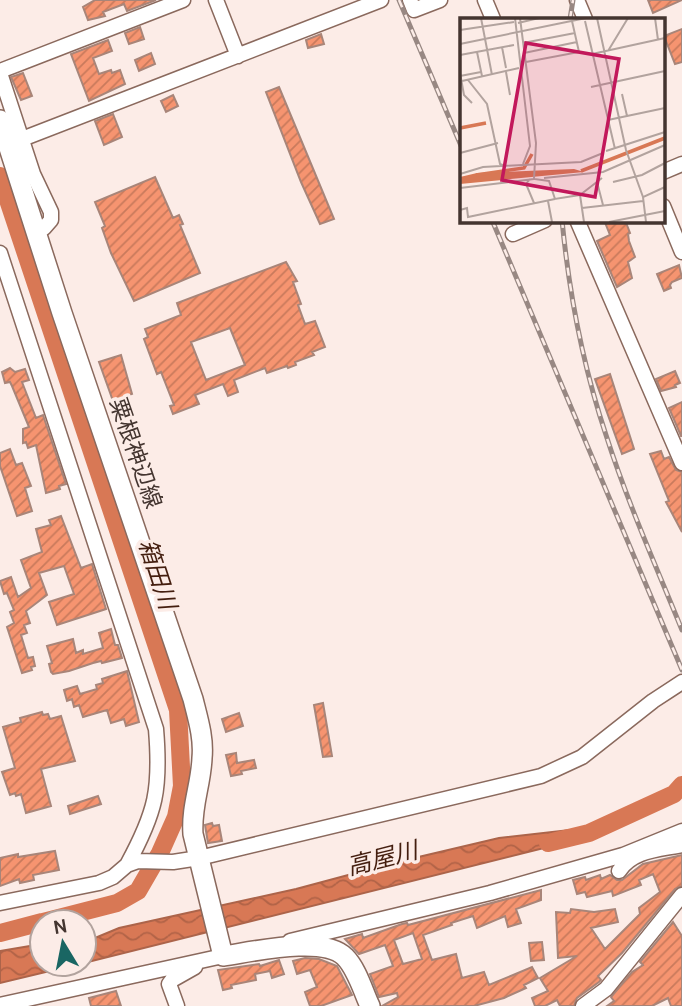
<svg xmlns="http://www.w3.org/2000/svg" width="682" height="1006" font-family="Cabin,'Noto Sans JP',sans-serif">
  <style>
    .water { fill: url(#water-waves); stroke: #ac644a; stroke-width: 2 }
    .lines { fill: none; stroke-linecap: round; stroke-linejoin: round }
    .river { stroke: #d87855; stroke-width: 18 }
    .building { fill: url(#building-hatch); stroke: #a88579; stroke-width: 2; fill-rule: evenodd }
    .minor-casing { stroke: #8a695d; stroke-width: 17 }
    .major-casing { stroke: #8a695d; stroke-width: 22 }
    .minor { stroke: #fff; stroke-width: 14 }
    .major { stroke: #fff; stroke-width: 19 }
    .rail-casing { stroke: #988883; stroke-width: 5 }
    .rail { stroke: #fcece7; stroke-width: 2.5; stroke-dasharray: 8; stroke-linecap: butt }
    .labels { text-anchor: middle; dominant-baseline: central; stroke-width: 7; stroke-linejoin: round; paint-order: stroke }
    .street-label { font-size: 23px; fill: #443530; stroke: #fcece7 }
    .water-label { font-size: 24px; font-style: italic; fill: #441e0f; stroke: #fcece7 }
    .inset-river { fill: none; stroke: #d87855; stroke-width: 3.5 }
    .inset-road { fill: none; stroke: #b2a39e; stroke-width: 2 }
    .view { fill: #c2185b; fill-opacity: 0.15; stroke: #c2185b; stroke-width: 3.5 }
    .inset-edge { fill: none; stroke: #443530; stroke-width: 3.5 }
  </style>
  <defs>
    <pattern id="water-waves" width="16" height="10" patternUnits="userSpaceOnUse" patternTransform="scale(1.75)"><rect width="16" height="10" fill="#d87855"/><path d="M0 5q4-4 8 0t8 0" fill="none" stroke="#b16347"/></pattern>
    <pattern id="building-hatch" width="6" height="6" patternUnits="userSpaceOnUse" patternTransform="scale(1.75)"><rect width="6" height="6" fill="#f69470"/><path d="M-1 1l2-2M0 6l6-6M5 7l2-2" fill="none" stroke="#c97a5c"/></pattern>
  </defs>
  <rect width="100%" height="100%" fill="#fcece7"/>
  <path class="water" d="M569 830 572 841 84 963V939L95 938 119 928 296 889 393 863 499 838Z
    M42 944V964H79L0 983V951Z"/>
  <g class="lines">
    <path class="river" d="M0 176 178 710 182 786 176 817 160 853 138 891 117 903 43 922
      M548 843 589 833 674 794 682 785
      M0 933 42 922"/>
  </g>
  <path class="building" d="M95 0H156L127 11 124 4 103 12 105 16 88 20 83 7Z
    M648 0H682L653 13Z
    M140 27 144 39 129 44 125 33Z
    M682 29V62L675 64 664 36Z
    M321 34 324 44 308 48 306 40Z
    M108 40 112 51 93 58 99 74 111 70 112 73 120 70 125 84 89 101 71 54Z
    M151 53 155 64 139 71 135 60Z
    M23 73 32 96 21 100 11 77Z
    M279 87 334 219 320 224 301 182 266 92Z
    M173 95 178 106 166 112 161 101Z
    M113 114 122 137 104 145 95 121Z
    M155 177 173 218 179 215 183 224 180 225 200 273 134 301 111 253 102 228 105 226 95 202Z
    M604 220H625L630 233 628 234 629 241 635 257 628 262 632 278 617 287 597 241 610 235Z
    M286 262 297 281 293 282 301 304 298 305 305 324 315 321 325 347 312 352 314 355 295 362 296 365 288 368 287 366 267 373 265 368 234 380 238 392 228 396 223 384 195 395 199 404 173 414 170 406 174 405 161 372 157 374 144 339 148 337 145 329 181 315 177 303ZM230 328 245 365 206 380 191 342Z
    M679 265 682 278 672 282 670 285 671 288 664 291 657 274Z
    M121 355 132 394 113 401 99 362Z
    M10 368 15 372 25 369 29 380 22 382 36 418 43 415 66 484 59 486 60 489 46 493 36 445 28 448 26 442 23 443V429L29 427 12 386 10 382 5 383 2 372Z
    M675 371 680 383 675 385 676 387 661 391 656 379Z
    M610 374 634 449 622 454 595 379Z
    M682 402V436H681L669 408Z
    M10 449 16 465 22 463 31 486 25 488 32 511 17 516 0 466V453Z
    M661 451 664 459 669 457 676 470 682 472V532L666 502 669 501 650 454Z
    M61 516 81 568 92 564 106 609 57 625 49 602 74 594 64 566 39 573 47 595 26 611 30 623 24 625 27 633 21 635 28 658 33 657 35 666 31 667 32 670 22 673 7 627 14 623 10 612 14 610 7 593 4 594 0 581 11 577 18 597 31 588 21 560 42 552 36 529 51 525 49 520Z
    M111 629 115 645H118L122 658 102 663 101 661 93 663 69 671 53 674 51 672 49 664 52 663 47 646 73 639 76 653 83 650V654L103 648 99 633Z
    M127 671 139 722 126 726 124 719 111 723 107 710 83 717 79 705 74 707 72 699 67 701 64 690 77 686 80 694 97 689 96 685 103 683 102 679Z
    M323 703 332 756 323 757 314 705Z
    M42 712 43 715 48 714 50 719 61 716 75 761 41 769 51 806 26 813 21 794 16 796 15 793 10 795 2 772 15 768 3 727 21 722 20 718Z
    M239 713 243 726 226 732 222 719Z
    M236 753 237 763 254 760 256 768 241 771 242 774 231 776 226 755Z
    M98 796 101 804 70 814 68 806Z
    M212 823 213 826 219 825 222 841 208 843 205 825Z
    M55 851 59 870 33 875 34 880 20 883 19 879 0 886V858L18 854V857Z
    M682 855V886L675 889 622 953 598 976 601 980 599 982 577 998 574 1006H560L557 1000 545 1006H535L532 998 548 991 540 978 577 956 558 958 556 912 570 913 571 909 594 912 615 909 618 922 591 928 605 949 640 914 639 908 660 892 653 874 639 880 641 885 613 896 612 891 587 897 585 892 577 894 573 880 585 877 586 880 600 875 601 879 610 875 617 880H622L643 864Z
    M541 890V900L516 909 521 923 508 927 505 916 477 928 473 916 451 923 452 925 423 935 432 960 456 954 462 978 484 972 489 985 532 967 538 978 524 985 526 988 504 998 474 1006H382L398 997 397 993 379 997 370 974 393 966 385 945 359 954 345 939 362 934 363 938 402 924 407 923 408 925ZM413 933 422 959 403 964 394 940Z
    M673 922 682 936V1006H671L668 998 652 1006H607L614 1001 611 997 632 972 643 965 640 962Z
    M542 942 544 960 531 961 529 943Z
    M305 958 319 959 337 966 352 995 321 1006H310L305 992 317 987 310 970 297 974 293 961Z
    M279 960 284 974 272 978 270 971 255 974 256 980 231 985 232 988 223 990 218 970 259 964 260 966Z
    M116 991 121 1006H91L89 998Z"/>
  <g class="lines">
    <g class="minor-casing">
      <path id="minor" d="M216 0 238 56
        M410 0 414 10 440 0
        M485 0 493 19
        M577 0 585 19
        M0 71 183 0
        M0 73 33 174 51 212V220L44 228 37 231
        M22 139 381 0
        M663 172 682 164
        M663 206 682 252
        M577 220 682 463
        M513 234 545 220
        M0 253 156 729C161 789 156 812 127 865
        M619 871C633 850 658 850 682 845
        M0 903 99 883 113 877 127 865 138 861 173 862 199 858 541 776 582 757 653 701 682 682
        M290 941 490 893 623 855 682 831
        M0 1005 223 956
        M177 1006 169 984 172 980 195 967
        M583 1006 606 989 682 895"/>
    </g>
    <g class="major-casing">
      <path id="major" d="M0 120 62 313 193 699C198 719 204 738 202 758 201 785 191 806 193 834L223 956C252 952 324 935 345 957 357 969 363 991 370 1006"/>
    </g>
    <use href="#minor" class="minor"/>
    <use href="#major" class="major"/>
    <g class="rail-casing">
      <path id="rail" d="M399 0 462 148
        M570 19 573 0
        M492 220 682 670
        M562 220C569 293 583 366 606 435 627 501 656 566 682 630"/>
    </g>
    <use href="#rail" class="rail"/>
  </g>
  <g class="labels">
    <g class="street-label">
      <text transform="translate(136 453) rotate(71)">粟根神辺線</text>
    </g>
    <g class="water-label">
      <text transform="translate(158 574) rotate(72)">箱田川</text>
      <text transform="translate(382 858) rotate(-14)">高屋川</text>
    </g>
  </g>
  <g transform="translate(460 18)">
    <rect width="205" height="205" fill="#fcece7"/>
    <path d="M114 151 124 154 0 166V159L17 155Z" fill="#d87855"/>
    <path class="inset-river" d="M0 110 26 105M121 153 205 120M16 157 64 150 72 136"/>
    <path class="inset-road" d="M21 0 32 57M55 0 70 128 63 146M60 0 76 125 74 161 89 163 95 181 120 177 124 204M137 0 166 132 183 179M195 0 198 22M125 3 155 131M58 5 79 0M0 12 54 4M63 25 115 15M0 26 126 0M42 29 46 50M148 33 168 0M17 34 22 58M64 35 117 24M132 36 205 20M0 37 54 27M66 44 119 34 112 3M46 54 50 77M0 55 4 77 12 85M0 58 21 54M8 62 27 86 40 146 45 148M2 63 59 50M131 69 205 53M162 76 167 98M148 102 205 90M146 133 205 114M0 135 38 125M0 156 23 149 121 144 143 135M84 160 143 154 205 127M70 161 66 166 74 185M137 164 143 187M153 164 182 157 205 145M0 170 74 161M120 177 142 160M88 183 92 204M122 190 183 183M0 192 7 190 8 199 95 181M149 204 205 193M186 204 183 179 205 169"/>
    <path class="view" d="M66 25 159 41 135 179 42 162Z"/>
    <rect width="205" height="205" class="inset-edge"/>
  </g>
  <g transform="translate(63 943) rotate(350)"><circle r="33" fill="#fcece7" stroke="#b2a39e" stroke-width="2"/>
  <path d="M0-5L12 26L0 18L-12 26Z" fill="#196663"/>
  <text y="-10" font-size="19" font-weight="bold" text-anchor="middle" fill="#443530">N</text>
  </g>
</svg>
